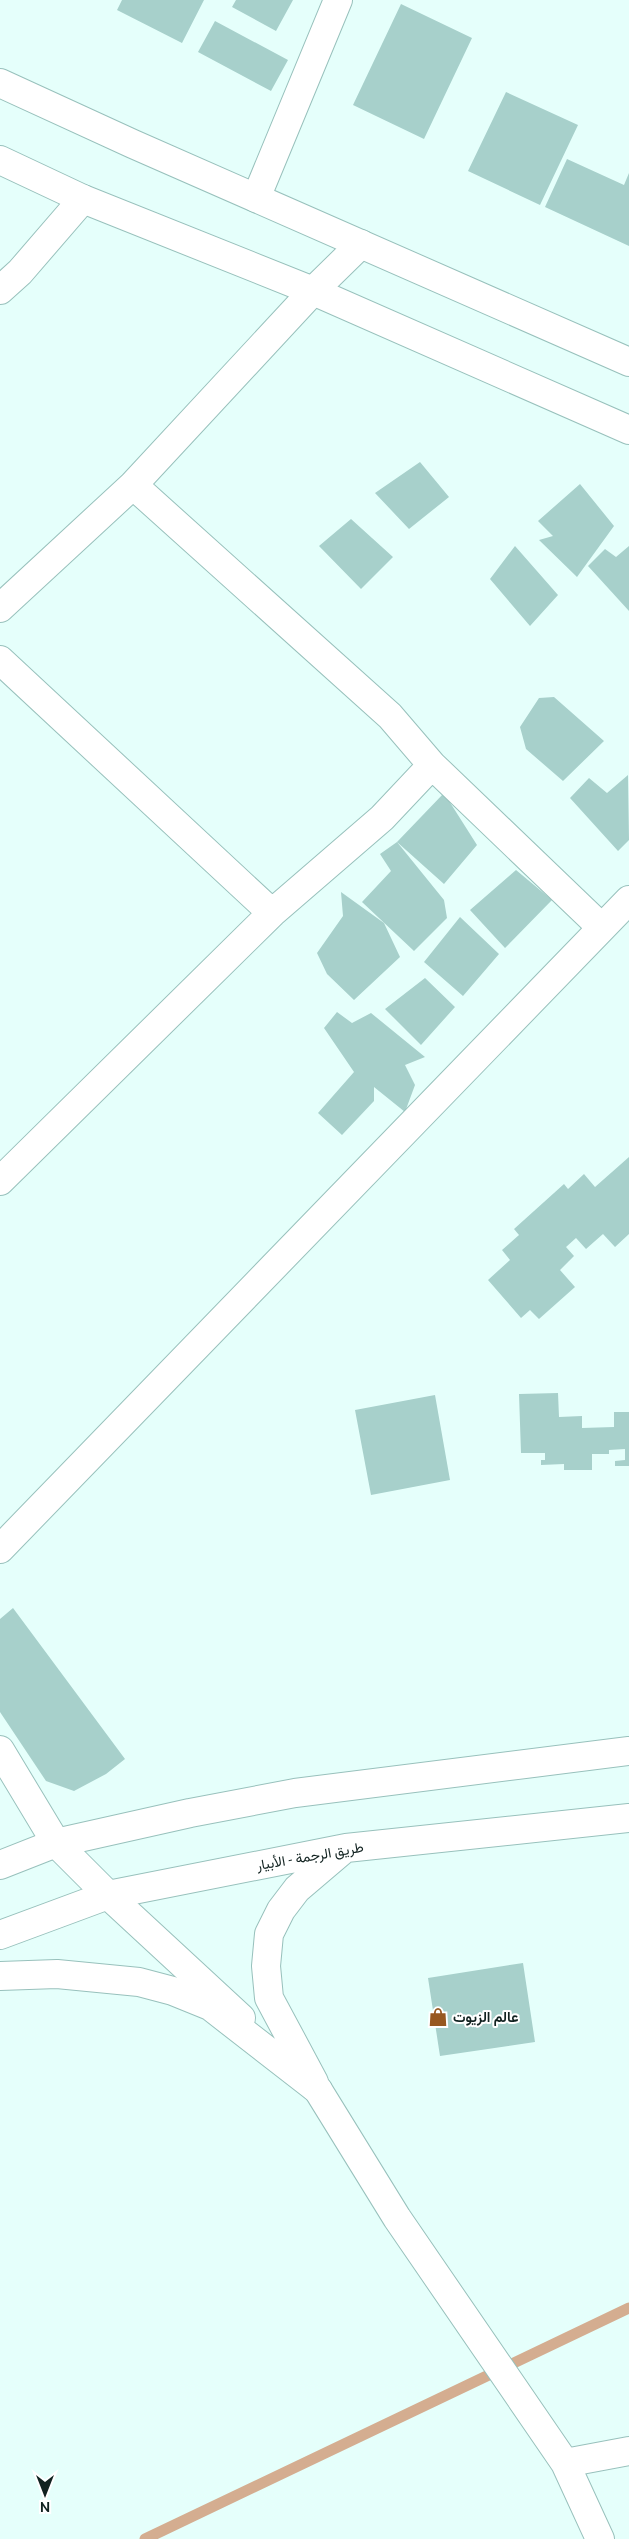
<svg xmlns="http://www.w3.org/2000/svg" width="629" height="2539" font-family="Ubuntu,Vazirmatn,sans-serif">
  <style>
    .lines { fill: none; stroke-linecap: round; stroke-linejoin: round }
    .stream { stroke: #d4ad90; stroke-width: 11 }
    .building { fill: #a7d0cb }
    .minor-casing { stroke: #98c1bc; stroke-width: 30 }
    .tertiary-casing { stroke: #98c1bc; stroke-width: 30 }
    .trunk-casing { stroke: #98c1bc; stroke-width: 30 }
    .minor { stroke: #fff; stroke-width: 28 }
    .tertiary { stroke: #fff; stroke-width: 28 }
    .trunk { stroke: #fff; stroke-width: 28 }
    .labels { text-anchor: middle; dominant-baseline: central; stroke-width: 4; stroke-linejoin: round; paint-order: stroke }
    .street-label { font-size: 14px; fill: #112220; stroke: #fff }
    .poi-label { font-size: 14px; font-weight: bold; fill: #112220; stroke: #fff; text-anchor: start }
  </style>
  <rect width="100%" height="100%" fill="#e5fffb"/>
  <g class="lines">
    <path class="stream" d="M145 2539 629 2308"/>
  </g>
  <path class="building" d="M122 0H204L182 43 117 10Z
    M236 0H293L276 31 232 7Z
    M401 4 472 38 424 139 353 105Z
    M215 21 288 60 271 91 198 52Z
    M506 92 578 125 540 205 468 171Z
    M567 159 624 185 629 173V246L545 207Z
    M420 462 449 497 409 529 375 493Z
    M580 484 614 526 577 577 539 540 553 536 538 521Z
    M351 519 393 557 361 589 319 546Z
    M515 546 558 595 530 626 490 579Z
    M629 546V611L588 566 605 549 616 557Z
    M554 697 604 741 563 781 526 749 520 727 539 698Z
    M628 775 629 840 618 851 570 798 589 778 607 793Z
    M444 793 477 845 444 884 397 842 444 900 447 918 414 951 362 902 391 871 380 854 397 842Z
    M516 870 552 900 505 948 470 910Z
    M341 892 384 923 400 957 354 1000 327 974 317 953 343 916Z
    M460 917 499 954 463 996 424 962Z
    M425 978 455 1007 421 1045 385 1009Z
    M337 1012 352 1023 371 1013 425 1057 405 1065 415 1085 405 1112 374 1087V1101L342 1135 318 1113 354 1072 324 1028Z
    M629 1157V1234L615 1247 603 1234 586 1249 576 1238 566 1247 574 1256 560 1270 575 1287 539 1319 530 1310 521 1318 488 1280 510 1260 502 1250 519 1235 514 1229 564 1184 568 1189 584 1174 595 1187Z
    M558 1393 559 1417 582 1416V1428L614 1427V1412H629V1466H615V1461L625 1460V1449L609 1450V1454H592V1470H564V1464L541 1465V1460H545V1453H521L519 1394Z
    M435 1395 450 1480 371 1495 355 1410Z
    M13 1608 125 1759 106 1774 74 1791 46 1781 0 1712V1619Z
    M523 1963 535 2042 440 2056 428 1978Z"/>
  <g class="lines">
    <g class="minor-casing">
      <path id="minor" d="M256 198 338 0
        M0 290 20 272 83 199
        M133 485 313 291 361 244
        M0 608 133 485 390 716 432 765 382 818 272 913 0 1181
        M0 660 272 913
        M432 765 601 927
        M0 1549 629 900
        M0 1750 56 1843 108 1895 241 2018
        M300 2073 318 2090 397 2218 565 2463 600 2539
        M565 2463 629 2451"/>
    </g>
    <g class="tertiary-casing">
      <path id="tertiary" d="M0 83 133 144 629 362
        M0 160 83 199 313 291 629 430"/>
    </g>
    <g class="trunk-casing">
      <path id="trunk" d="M0 1865 56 1843 190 1813 295 1793 629 1751
        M0 1935 108 1895 346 1848 629 1818
        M0 1976 57 1974 139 1982 173 1991 210 2006 318 2090
        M314 2082 269 1998 266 1966 269 1934 281 1910 297 1889 344 1849"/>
    </g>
    <use href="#minor" class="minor"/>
    <use href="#tertiary" class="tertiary"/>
    <use href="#trunk" class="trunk"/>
  </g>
  <defs>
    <g id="shop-bare" transform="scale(1.5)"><path d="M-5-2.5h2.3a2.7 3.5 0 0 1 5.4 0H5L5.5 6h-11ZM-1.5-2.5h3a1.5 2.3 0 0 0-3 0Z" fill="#975820" stroke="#fff" stroke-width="2.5" paint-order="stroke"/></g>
  </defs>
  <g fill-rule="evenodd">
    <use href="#shop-bare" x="438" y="2017"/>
  </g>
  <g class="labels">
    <g class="street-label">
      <text transform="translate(310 1856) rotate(-10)">طريق الرجمة - الأبيار</text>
    </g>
    <g class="poi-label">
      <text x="453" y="2017">عالم الزيوت</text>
    </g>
  </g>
  <g transform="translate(45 2494) rotate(180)" stroke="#ffffff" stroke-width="4" paint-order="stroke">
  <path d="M0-4L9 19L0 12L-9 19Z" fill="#112220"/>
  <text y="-8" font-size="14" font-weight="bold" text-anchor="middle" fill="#112220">N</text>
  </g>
</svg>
